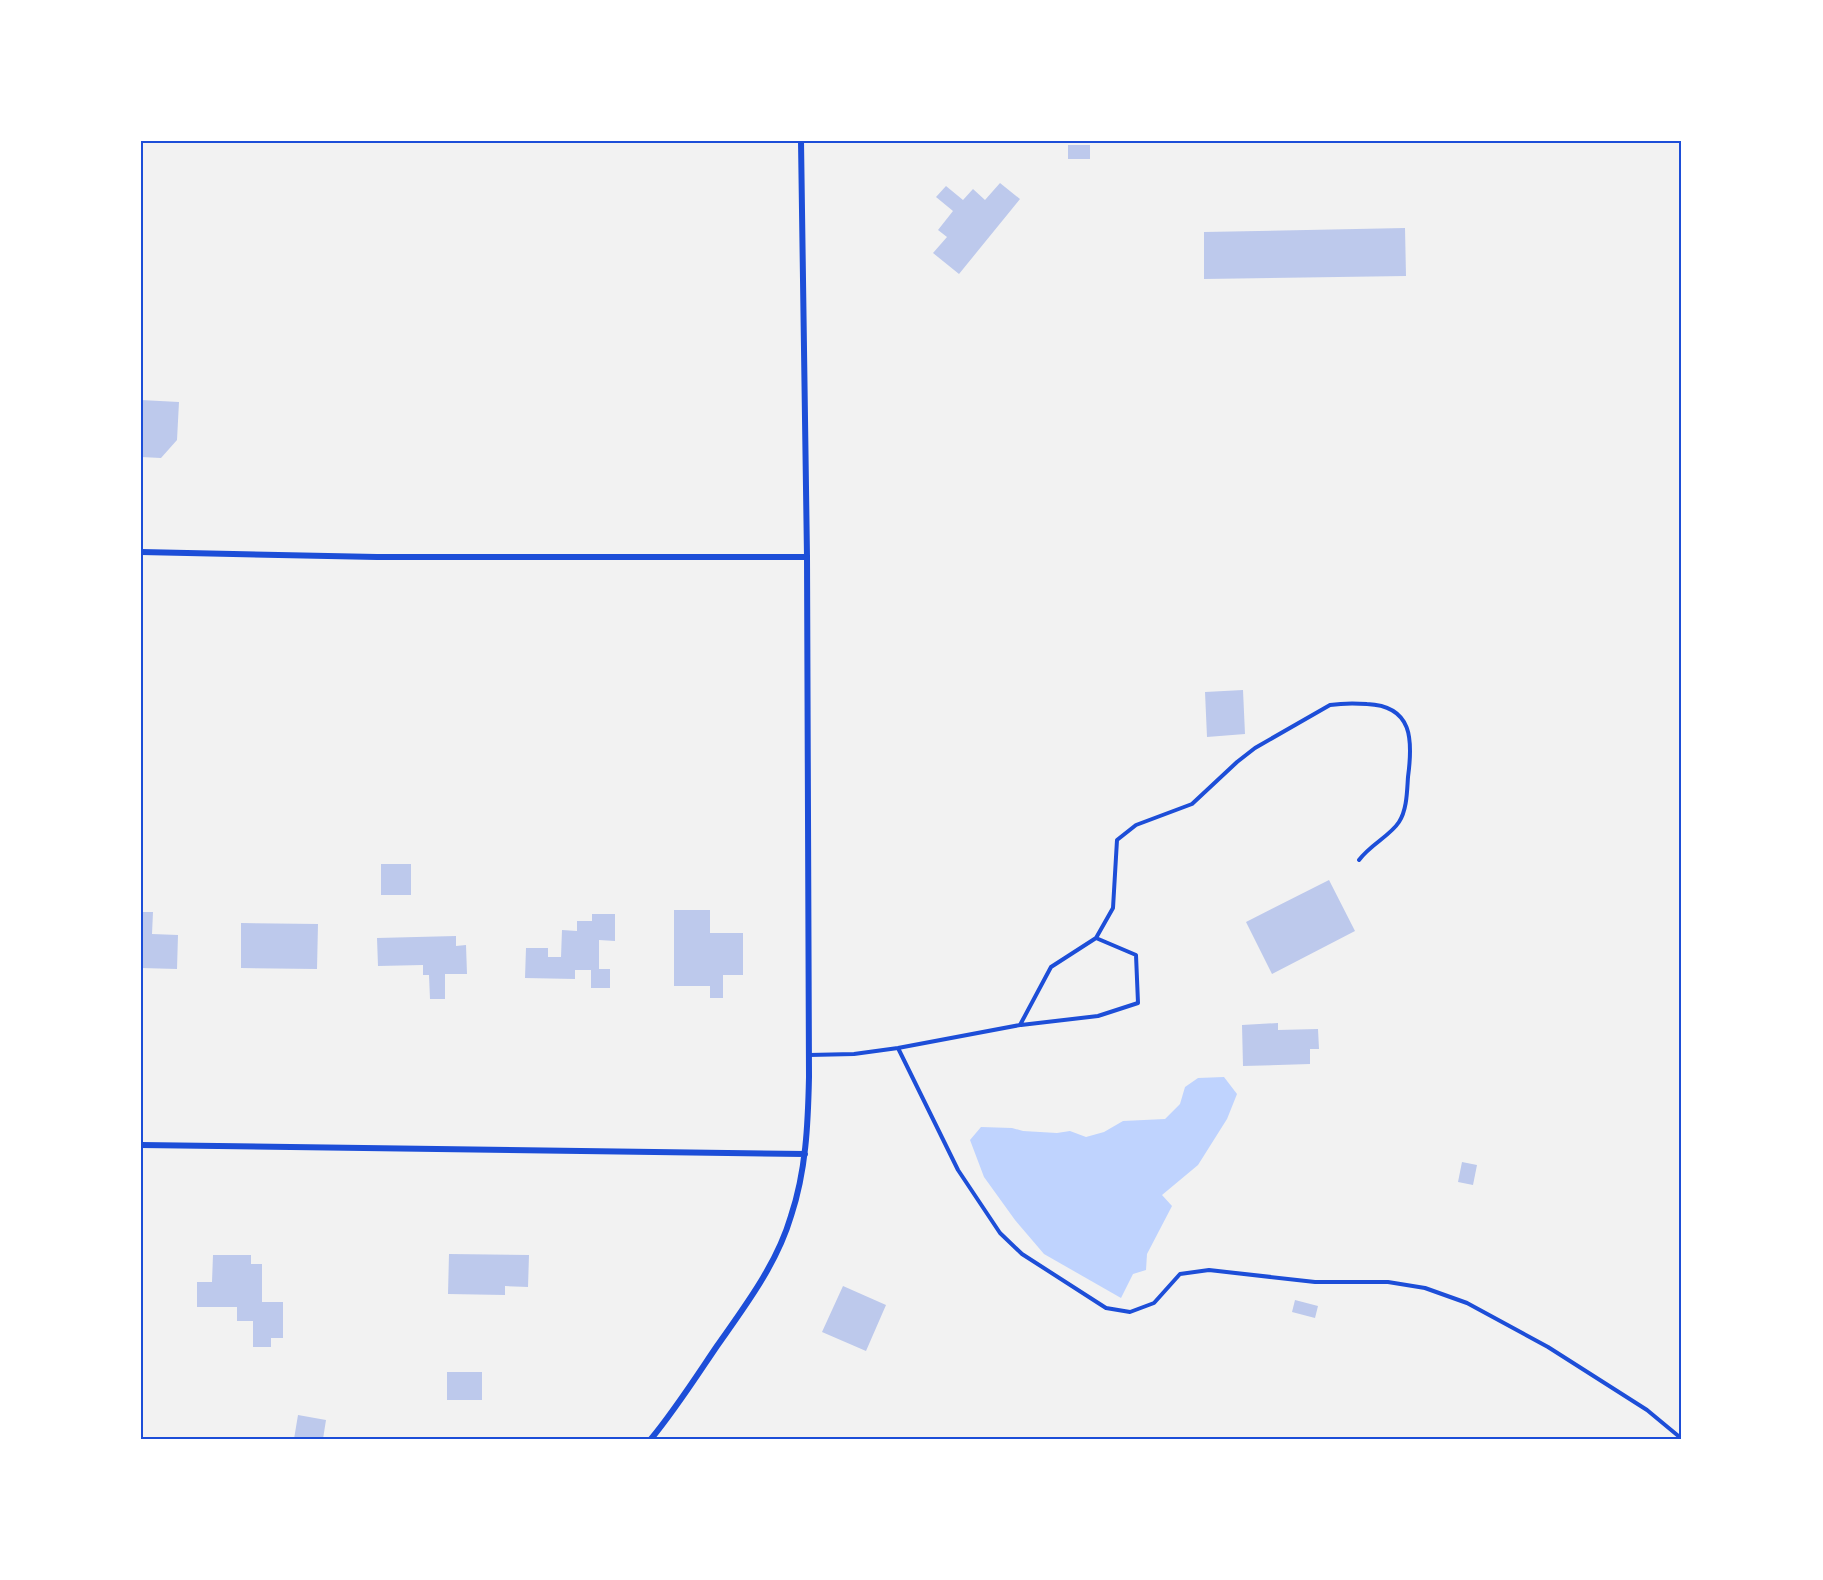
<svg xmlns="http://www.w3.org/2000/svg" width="1823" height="1580" font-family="Montserrat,sans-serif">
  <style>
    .water { fill: #bfd3fe }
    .building { fill: #bdc9ec }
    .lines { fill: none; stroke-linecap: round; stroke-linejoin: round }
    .service { stroke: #1d4ed8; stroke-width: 4 }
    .minor { stroke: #1d4ed8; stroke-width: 6 }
    .neatline { fill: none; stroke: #1d4ed8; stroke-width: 2 }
  </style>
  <rect width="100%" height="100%" fill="#f2f2f2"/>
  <path class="water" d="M1224 1077 1237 1094 1227 1119 1198 1165 1162 1195 1172 1206 1147 1254 1146 1270 1133 1274 1121 1298 1044 1254 1015 1220 984 1177 970 1140 981 1127 1012 1128 1023 1131 1057 1133 1070 1131 1086 1137 1104 1132 1123 1121 1165 1119 1180 1104 1185 1087 1198 1078Z"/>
  <path class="building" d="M1068 145H1090V159H1068Z
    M1000 183 1020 199 959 274 933 253 947 237 938 230 953 211 936 197 946 186 963 200 973 189 985 200Z
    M1405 228 1406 276 1204 279V232Z
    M141 400 179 402 177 440 161 458 141 457Z
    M1243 690 1245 734 1207 737 1205 692Z
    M381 864H411V895H381Z
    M1329 880 1355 931 1272 974 1246 922Z
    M674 910H710V933H743V975H723V998H710V986H674Z
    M141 912H153L152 934 178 935 177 969 141 968Z
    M592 914H615V941L599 940V969H610V988H591V970H575V979L525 978 526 948H548V957H561L562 930 577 931V921H592Z
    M241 923 318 924 317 969 241 968Z
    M456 936V946L466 945 467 974H445V999H430L429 975H423V965L378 966 377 938Z
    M1278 1023V1030L1318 1029 1319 1049H1310V1064L1243 1066 1242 1025Z
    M1462 1162 1477 1165 1473 1185 1458 1182Z
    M449 1254 529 1255 528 1287 505 1286V1295L448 1294Z
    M213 1255H251V1264H262V1302H283V1338H271V1347H253V1321H237V1307H197V1282H212Z
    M843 1286 886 1305 866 1351 822 1332Z
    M1295 1300 1318 1306 1315 1318 1292 1312Z
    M447 1372H482V1400H447Z
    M298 1415 326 1420 323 1439H294Z"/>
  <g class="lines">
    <path class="service" d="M1021 1025 1098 1016 1138 1003 1136 955 1096 938
      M898 1048 958 1170 1000 1233 1022 1254 1106 1308 1130 1312 1154 1303 1180 1274 1209 1270 1315 1282H1388L1425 1288 1467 1303 1548 1347 1647 1410 1682 1439
      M809 1055 854 1054 898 1048 1020 1025 1051 967 1096 938 1113 908 1117 840 1136 825 1192 804 1237 762 1255 748 1330 705C1343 703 1354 703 1367 704 1413 706 1413 740 1408 777 1407 791 1407 810 1399 822 1390 836 1371 844 1359 860"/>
    <path class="minor" d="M141 552 377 557H807
      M141 1145 805 1154
      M651 1439C675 1410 696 1377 717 1346 745 1306 777 1264 791 1216 806 1171 808 1124 809 1077L807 557 801 141"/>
  </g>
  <rect width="1823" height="1580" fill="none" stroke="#ffffff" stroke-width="285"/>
  <rect x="142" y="142" width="1538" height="1296" class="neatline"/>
</svg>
